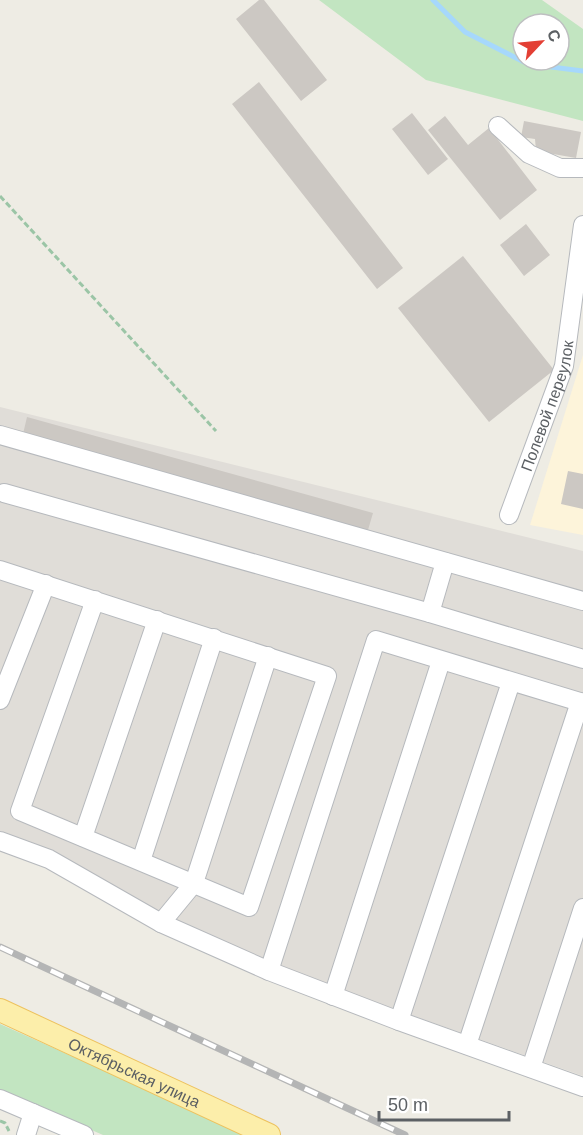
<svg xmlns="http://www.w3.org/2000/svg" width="583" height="1135" font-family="Arial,sans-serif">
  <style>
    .commercial { fill: #fdf4da }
    .industrial { fill: #e0ddd8 }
    .green { fill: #c2e5c1; fill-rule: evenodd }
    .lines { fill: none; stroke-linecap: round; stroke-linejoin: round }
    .stream { stroke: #a6d8fc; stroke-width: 5 }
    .building { fill: #ccc8c3 }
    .minor-casing { stroke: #b6b9bd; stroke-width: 20 }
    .major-casing { stroke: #edc25e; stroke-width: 24 }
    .path { stroke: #9bc5a6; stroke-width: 3; stroke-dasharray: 6 3; stroke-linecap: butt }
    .minor { stroke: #fff; stroke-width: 18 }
    .major { stroke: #fceeaa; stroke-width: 22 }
    .rail-casing { stroke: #b4b5b5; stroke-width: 7 }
    .rail { stroke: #fff; stroke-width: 4.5; stroke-dasharray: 14; stroke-linecap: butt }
    .labels { text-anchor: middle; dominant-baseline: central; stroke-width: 4.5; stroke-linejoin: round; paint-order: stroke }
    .street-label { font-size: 16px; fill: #5c6064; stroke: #fff }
  </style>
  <rect width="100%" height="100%" fill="#eeece4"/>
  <path class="commercial" d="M583 355V535L530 525Z"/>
  <path class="industrial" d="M0 407 583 551V1076L318 982 183 924 41 846 0 831Z"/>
  <path class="green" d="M319 0H542L583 29V121L426 80ZM523 24H559V60H523Z
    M0 1024 248 1135H103L0 1090Z"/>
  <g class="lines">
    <path class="stream" d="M433 0 465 32 528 64 583 71"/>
  </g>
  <path class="building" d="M259 0H264L327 80 301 101 236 19Z
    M259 82 403 268 377 289 232 104Z
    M412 113 448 159 428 175 392 129Z
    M445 116 468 145 489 128 537 190 500 220 428 130Z
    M524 121 581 132 576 158 536 151 535 139 521 137Z
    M526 224 550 255 524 276 500 245Z
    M463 256 554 370 489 422 398 308Z
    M27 417 373 513 368 530 23 434Z
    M568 471 583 474V509L561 504Z"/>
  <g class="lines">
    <g class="minor-casing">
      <g id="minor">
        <path d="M498 126 529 154 560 168H583"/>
        <path d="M0 435 583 601"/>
        <path d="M4 493 430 613 583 659"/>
        <path id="s1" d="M509 515 564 366 583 225"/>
        <path d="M0 570 327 676 249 907 20 811 95 600"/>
        <path d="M430 613 445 562"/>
        <path d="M0 700 46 584"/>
        <path d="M83 837 157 620"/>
        <path d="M0 841 49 859 161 923 269 971 399 1021 583 1087"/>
        <path d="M141 861 214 638"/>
        <path d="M161 923 194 883 268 656"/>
        <path d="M269 971 376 640 583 703"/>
        <path d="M333 996 441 661"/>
        <path d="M399 1021 511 682"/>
        <path d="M467 1045 580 702"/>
        <path d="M531 1068 583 908"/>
        <path d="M0 1099 84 1135"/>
        <path d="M26 1135 33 1113"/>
      </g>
    </g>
    <g class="major-casing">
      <g id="major">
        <path id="s2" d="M0 1010 269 1135"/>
      </g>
    </g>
    <path class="path" d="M0 196 216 431
      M0 1121 5 1123 9 1131"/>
    <use href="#minor" class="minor"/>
    <use href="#major" class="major"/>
    <g class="rail-casing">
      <path id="rail" d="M0 947 405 1135"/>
    </g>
    <use href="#rail" class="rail"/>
  </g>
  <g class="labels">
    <g class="street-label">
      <text stroke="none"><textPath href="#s1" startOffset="116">Полевой переулок</textPath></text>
      <text stroke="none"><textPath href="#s2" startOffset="148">Октябрьская улица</textPath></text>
    </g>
  </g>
  <g transform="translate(541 42) rotate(64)"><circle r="28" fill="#ffffff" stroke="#bebfc1" stroke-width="1.5"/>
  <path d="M0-4.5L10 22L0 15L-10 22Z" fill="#e33f34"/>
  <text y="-9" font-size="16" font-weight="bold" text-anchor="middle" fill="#5c6064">С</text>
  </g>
  <path d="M379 1111v9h130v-9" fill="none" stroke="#5c6064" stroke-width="3"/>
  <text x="388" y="1111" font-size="18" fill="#5c6064" stroke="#ffffff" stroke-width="4.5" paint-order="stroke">50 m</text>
</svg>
